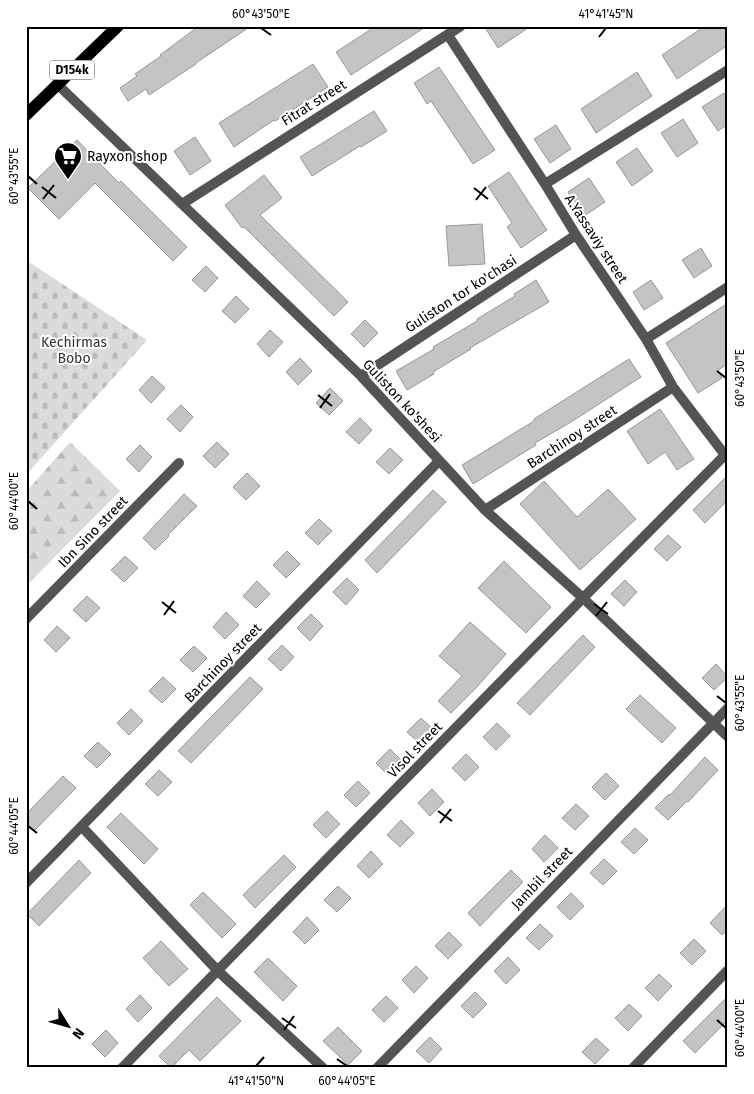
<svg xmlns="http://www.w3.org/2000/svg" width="754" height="1094" font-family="'Fira Sans',sans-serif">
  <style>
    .forest { fill: url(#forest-firs) }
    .cemetery { fill: url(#cemetery-stones) }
    .building { fill: #c4c4c4; stroke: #989898 }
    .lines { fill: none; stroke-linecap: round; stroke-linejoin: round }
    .minor { stroke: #545454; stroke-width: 10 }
    .primary { stroke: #000; stroke-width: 12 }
    .ticks { fill: none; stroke: #000; stroke-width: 2 }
    .labels { text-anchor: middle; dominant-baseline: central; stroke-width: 4; stroke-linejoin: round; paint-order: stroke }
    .shield { fill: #fff; stroke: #4c4c4c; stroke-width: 1 }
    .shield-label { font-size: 12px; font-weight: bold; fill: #000 }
    .street-label { font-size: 14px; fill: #000; stroke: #fff }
    .poi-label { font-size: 14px; fill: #000; stroke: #fff; text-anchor: start }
    .park-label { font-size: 14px; fill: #323232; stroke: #fff }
    .neatline { fill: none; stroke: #000; stroke-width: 2 }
    .ticks-label { font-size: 12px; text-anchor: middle; fill: #000 }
  </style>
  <defs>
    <pattern id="forest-firs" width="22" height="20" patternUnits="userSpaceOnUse" patternTransform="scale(1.25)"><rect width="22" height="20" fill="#dbdbdb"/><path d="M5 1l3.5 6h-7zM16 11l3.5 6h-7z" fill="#bababa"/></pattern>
    <pattern id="cemetery-stones" width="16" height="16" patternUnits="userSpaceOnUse" patternTransform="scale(1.25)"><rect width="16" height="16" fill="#dbdbdb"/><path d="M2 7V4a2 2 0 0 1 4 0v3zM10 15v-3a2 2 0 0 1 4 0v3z" fill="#bababa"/></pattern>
  </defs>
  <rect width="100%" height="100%" fill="#fff"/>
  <path class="forest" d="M70 442 120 491 26 586V492Z"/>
  <path class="cemetery" d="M26 260 147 340 26 475Z"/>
  <path class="building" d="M199 26H251L196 63V64L149 95 146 89 128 101 120 88 137 76 135 74 161 56 160 55Z
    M376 26H427L351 75 336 52Z
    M484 26H531L498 48Z
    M705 26H728V45L677 79 662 55Z
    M313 64 328 87 275 121 274 120 234 147 219 123Z
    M439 67 495 150 473 164 431 101 427 104 414 83Z
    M637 72 652 96 596 133 581 109Z
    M724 93 728 99V124L718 131 702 107Z
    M374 111 387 131 361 147 360 146 312 176 300 157Z
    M683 119 698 143 677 157 661 133Z
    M556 125 571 149 550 163 534 139Z
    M195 137 211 161 190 175 174 151Z
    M77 140 119 183 121 181 187 247 173 261 95 183 59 219 28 188Z
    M637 148 653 171 632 186 616 162Z
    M509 172 547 230 521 248 507 227 512 223 488 186Z
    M264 175 282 198 260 215 348 302 334 316 244 227 242 228 225 205Z
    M589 178 605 202 584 216 568 192Z
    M482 224 485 264 449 266 446 226Z
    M701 248 712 266 694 278 682 260Z
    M206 266 218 278 205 292 192 280Z
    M536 280 549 302 470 348 471 349 433 372 434 374 407 390 396 371 434 349 433 347 477 321V319L515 296 514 294Z
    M651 280 663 298 644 310 633 292Z
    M236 296 249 309 235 323 222 311Z
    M728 303V364L718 370 722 378 698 393 666 343Z
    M365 320 378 333 364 347 351 334Z
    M270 330 283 342 269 357 257 344Z
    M300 358 312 371 298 385 286 372Z
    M629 359 641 377 571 422 535 443 536 445 473 484 462 465 534 421V419Z
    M152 376 165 388 151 403 139 390Z
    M330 388 343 401 329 415 316 403Z
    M181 405 193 417 180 432 167 419Z
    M660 409 694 459 677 470 665 452 648 464 627 431Z
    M360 418 372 430 359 444 346 432Z
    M217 442 229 454 215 468 203 456Z
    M140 445 152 457 139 472 126 459Z
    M390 448 403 460 389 474 376 462Z
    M247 473 260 486 246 500 233 487Z
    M728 475V500L705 523 693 510Z
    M544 481 577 517 608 489 636 519 580 570 520 504Z
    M433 490 446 502 377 573 365 560Z
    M184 494 197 506 168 535 169 536 155 550 143 538Z
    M319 519 332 531 318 545 305 533Z
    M668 535 681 547 667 561 654 549Z
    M287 551 300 564 286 578 273 565Z
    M125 556 138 568 124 582 111 570Z
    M504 561 551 607 526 633 478 588Z
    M347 578 359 590 346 605 333 592Z
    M625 580 637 592 624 606 611 594Z
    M257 581 270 594 256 608 243 596Z
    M87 596 100 608 86 622 73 610Z
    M226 612 239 625 225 639 213 627Z
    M311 614 323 626 310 641 297 628Z
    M470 622 506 654 476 688 451 713 438 701 462 676 439 656Z
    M57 626 70 638 56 652 44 640Z
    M583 635 595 647 530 715 517 703Z
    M282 645 294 657 281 671 268 659Z
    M194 646 207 658 193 672 180 660Z
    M716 664 728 677 714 690 702 678Z
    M163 677 176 689 162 703 149 691Z
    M250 677 263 689 191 763 178 751Z
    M640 695 676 728 662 743 626 709Z
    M131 709 143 721 129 735 117 723Z
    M421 718 434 730 420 744 407 732Z
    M497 723 510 736 496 750 483 737Z
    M98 742 111 754 97 768 84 756Z
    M390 749 402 761 388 775 376 763Z
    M466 754 479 767 465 781 452 768Z
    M705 757 718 770 688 802 687 801 668 820 655 808 669 794 670 795Z
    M159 770 172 782 158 796 145 784Z
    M606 773 619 786 605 800 592 787Z
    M63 776 76 788 34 831 26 824V814Z
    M358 781 370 793 356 807 344 795Z
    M432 789 444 802 430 816 418 803Z
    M576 804 589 816 575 830 562 818Z
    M327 811 340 824 326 838 313 825Z
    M121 813 158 849 144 864 107 827Z
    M401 820 414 833 400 847 387 835Z
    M635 828 648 840 634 854 621 842Z
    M545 835 558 848 544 862 532 849Z
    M371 851 383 864 369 878 357 866Z
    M284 855 296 867 255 908 243 895Z
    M604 859 617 871 603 885 590 873Z
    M79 860 91 873 39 926 27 914Z
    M511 870 523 882 480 926 468 913Z
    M338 886 351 898 337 912 324 900Z
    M203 892 236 924 222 938 190 905Z
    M571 893 584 906 570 920 557 907Z
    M728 904V929L722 935 710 923Z
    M307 917 319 930 305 944 293 932Z
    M540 924 553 936 539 950 526 938Z
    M449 932 462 945 448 959 435 946Z
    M694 939 706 951 692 965 680 953Z
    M161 941 188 969 169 986 143 958Z
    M508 957 520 970 506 984 494 971Z
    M268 958 297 986 283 1001 254 972Z
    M416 966 428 978 414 993 402 980Z
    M659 974 672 986 658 1001 645 988Z
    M475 992 487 1004 473 1018 461 1006Z
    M140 995 152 1008 138 1022 126 1009Z
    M386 996 398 1008 384 1022 372 1010Z
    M728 996V1020L695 1053 683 1041Z
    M217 997 241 1021 200 1061 189 1050 171 1068 159 1056Z
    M629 1004 642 1016 628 1031 615 1018Z
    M338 1027 362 1051 348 1065 323 1041Z
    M106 1030 118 1043 105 1057 92 1044Z
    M430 1037 442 1049 429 1063 416 1051Z
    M596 1038 609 1050 595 1064 582 1052Z"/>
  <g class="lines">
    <path class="minor" d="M448 35 545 184 576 235 646 339 673 387 725 455
      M57 84 182 204 361 376 485 510 583 598 728 737
      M545 184 728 70
      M182 204 461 26
      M646 339 728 287
      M361 376 576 235
      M485 510 673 387
      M26 619 179 463
      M82 827 218 971 323 1068
      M26 883 439 461
      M122 1068 583 598 728 452
      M377 1068 728 708
      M633 1068 728 970"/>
    <path class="primary" d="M26 115 118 26"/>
  </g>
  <path class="ticks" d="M261 28 271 35M599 37 606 28M28 176 37 184M42 187 56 198M474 188 488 199M43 199 54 185M476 200 486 187M717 371 726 378M318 395 332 406M320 408 330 394M28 501 37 509M162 602 176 613M594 604 608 614M164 615 174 601M596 616 607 602M717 696 726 703M438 811 452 821M440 823 451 809M28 826 37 833M282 1018 296 1028M717 1020 726 1028M284 1030 294 1016M337 1059 347 1066M256 1066 264 1057"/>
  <defs>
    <g id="supermarket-pin" transform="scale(1.4375)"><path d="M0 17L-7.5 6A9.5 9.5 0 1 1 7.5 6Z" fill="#000" stroke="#fff"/><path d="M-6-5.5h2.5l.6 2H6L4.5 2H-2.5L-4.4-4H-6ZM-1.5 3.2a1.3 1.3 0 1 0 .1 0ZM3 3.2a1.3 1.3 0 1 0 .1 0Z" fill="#fff"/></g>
  </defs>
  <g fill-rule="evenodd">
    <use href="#supermarket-pin" x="68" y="156"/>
  </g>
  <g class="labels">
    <rect class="shield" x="49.5" y="60.5" width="45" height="19" rx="4"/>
    <g class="shield-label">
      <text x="72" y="70">D154k</text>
    </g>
    <g class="street-label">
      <text transform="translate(314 103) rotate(-32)">Fitrat street</text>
      <text transform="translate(596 239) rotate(57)">A.Yassaviy street</text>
      <text transform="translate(461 294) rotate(-33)">Guliston tor ko'chasi</text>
      <text transform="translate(402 401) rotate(47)">Guliston ko'shesi</text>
      <text transform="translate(572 437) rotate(-33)">Barchinoy street</text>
      <text transform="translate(93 532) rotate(-46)">Ibn Sino street</text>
      <text transform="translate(223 663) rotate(-46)">Barchinoy street</text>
      <text transform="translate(415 750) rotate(-46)">Visol street</text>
      <text transform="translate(542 878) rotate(-46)">Jambil street</text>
    </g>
    <g class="poi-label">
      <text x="87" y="156">Rayxon shop</text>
    </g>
    <g class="park-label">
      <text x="74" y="342">Kechirmas<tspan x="74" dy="16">Bobo</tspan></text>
    </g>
  </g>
  <rect width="754" height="1094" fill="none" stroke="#ffffff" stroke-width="55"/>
  <g transform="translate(68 1026) rotate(127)" stroke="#ffffff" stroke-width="4" paint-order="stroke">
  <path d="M0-4L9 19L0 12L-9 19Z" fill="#000000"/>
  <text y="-8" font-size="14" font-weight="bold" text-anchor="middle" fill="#000000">N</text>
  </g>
  <rect x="28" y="28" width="698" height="1038" class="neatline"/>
  <g class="ticks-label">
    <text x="261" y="18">60°43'50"E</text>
    <text x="606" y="18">41°41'45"N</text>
    <text transform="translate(14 176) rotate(-90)" y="4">60°43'55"E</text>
    <text transform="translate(740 378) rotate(-90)" y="4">60°43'50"E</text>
    <text transform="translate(14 501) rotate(-90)" y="4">60°44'00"E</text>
    <text transform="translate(740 703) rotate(-90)" y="4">60°43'55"E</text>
    <text transform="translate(14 826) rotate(-90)" y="4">60°44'05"E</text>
    <text transform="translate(740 1028) rotate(-90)" y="4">60°44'00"E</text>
    <text x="256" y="1085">41°41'50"N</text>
    <text x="347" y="1085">60°44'05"E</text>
  </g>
</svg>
